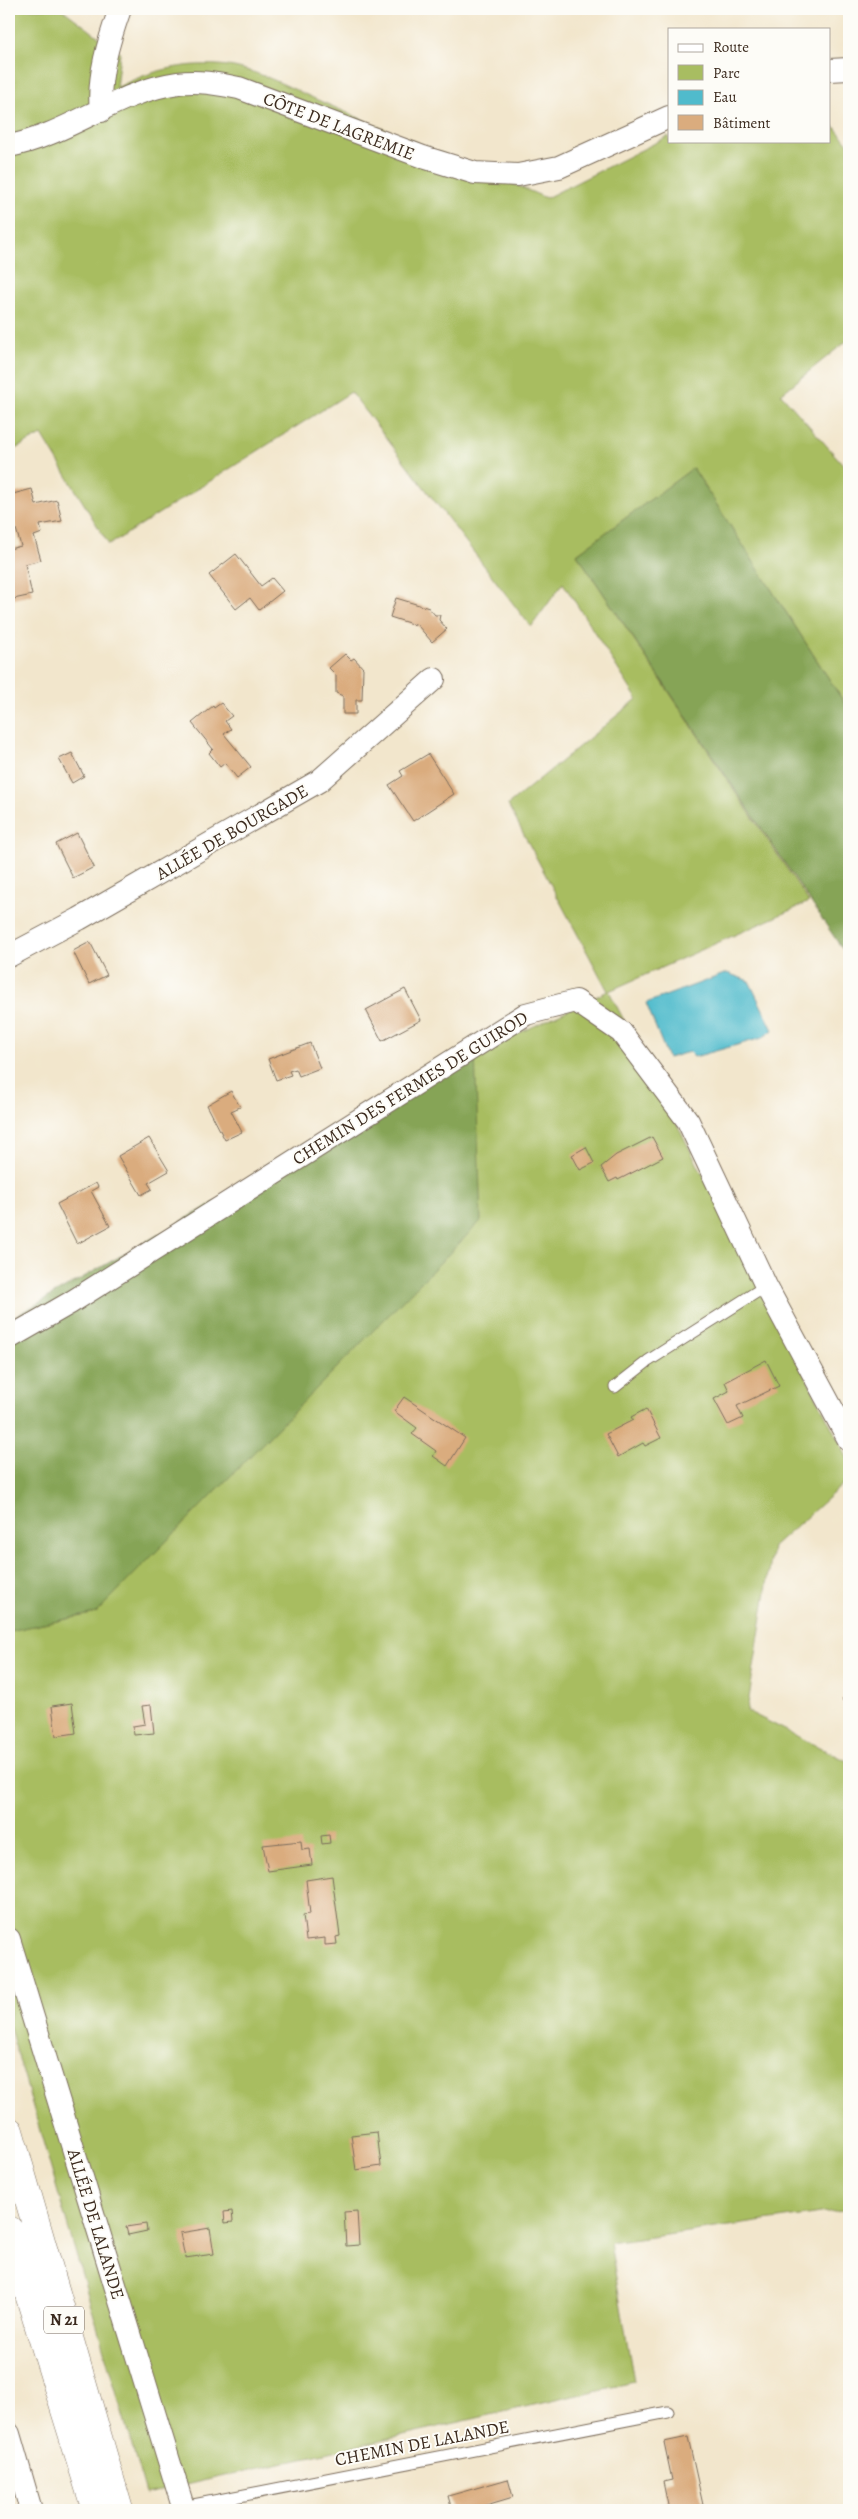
<svg xmlns="http://www.w3.org/2000/svg" width="858" height="2519" font-family="Alegreya,serif">
  <style>
    .green { fill: #a8bd61; stroke: #727440 }
    .forest { fill: #86a457; stroke: #60673a }
    .water { fill: #50bbcc; stroke: #467275 }
    .building { fill: #daac7e }
    .lines { fill: none; stroke-linecap: round; stroke-linejoin: round }
    .service-casing { stroke: #7b6c5b; stroke-width: 13 }
    .minor-casing { stroke: #7b6c5b; stroke-width: 24 }
    .trunk-casing { stroke: #7b6c5b; stroke-width: 29 }
    .service { stroke: #fff; stroke-width: 11 }
    .minor { stroke: #fff; stroke-width: 22 }
    .trunk { stroke: #fff; stroke-width: 28 }
    .labels { text-anchor: middle; dominant-baseline: central; stroke-width: 4; stroke-linejoin: round; paint-order: stroke }
    .shield { fill: #fdfcf7; stroke: #75695f; stroke-width: 1 }
    .shield-label { font-size: 16px; font-weight: bold; fill: #3b2a1e }
    .street-label { font-size: 18px; fill: #3b2a1e; stroke: #fdfcf7 }
  </style>
  <rect width="100%" height="100%" fill="#fdfcf7"/>
  <filter id="ink" filterUnits="userSpaceOnUse"><feTurbulence type="fractalNoise" baseFrequency=".02" numOctaves="2"/><feDisplacementMap in="SourceGraphic" scale="10" xChannelSelector="R" yChannelSelector="G"/><feConvolveMatrix kernelMatrix="1 2 1 2 8 2 1 2 1" color-interpolation-filters="sRGB"/></filter>
  <filter id="wash" filterUnits="userSpaceOnUse"><feTurbulence type="fractalNoise" baseFrequency=".0096" numOctaves="4" result="noise"/><feDisplacementMap in="SourceGraphic" scale="20" xChannelSelector="R" yChannelSelector="G"/><feGaussianBlur stdDeviation="1.12" result="paint"/><feColorMatrix in="noise" values="0 0 0 0 0 0 0 0 0 0 0 0 0 0 0 0 0 1.4 0 .05"/><feComposite in="paint" operator="in"/></filter>
  <g filter="url(#wash)">
    <rect width="100%" height="100%" fill="#f2e6cc"/>
    <path class="green" d="M9 9H62L120 53 116 88C149 71 181 63 218 65 256 67 295 91 329 105 401 136 473 167 546 198L669 136V141H829V120L849 145V339L781 394 849 471V710L693 468 577 554 809 902 609 991 849 1461V1479L773 1547 747 1711 849 1762V2209L610 2243 634 2382 146 2494 9 2025V1631L96 1613 475 1054 608 991 508 805 637 699 563 583 531 627 351 392 109 545 42 435 9 452Z"/>
    <path class="forest" d="M693 468 849 710V946L843 950 577 554Z
      M475 1054 481 1221 96 1613 9 1631V1310L12 1318Z"/>
    <path class="water" d="M727 973 749 981 773 1030 762 1038 694 1057 689 1052 668 1058 646 1003Z"/>
    <g id="blocks">
      <path class="building" d="M32 489 36 505 57 500 62 521 40 525 42 533 34 536 41 560 25 564 32 595 9 600V549L21 546 9 505V495Z
        M236 554 261 586 272 578 283 591 259 610 250 598 236 609 209 575Z
        M396 598 429 608 435 615H440L439 620 447 629 432 642 418 626 390 617Z
        M345 654 351 660 354 658 363 668 362 700H356V714H343V696L336 693V675L329 668Z
        M221 703 232 716 225 721 231 729 224 734 251 767 237 778 225 763 220 767 209 753 213 749 192 723 213 706 214 708Z
        M72 753 84 776 72 783 59 759Z
        M428 754 454 794 413 821 389 785 403 776 400 771Z
        M77 833 94 867 73 878 56 844Z
        M90 942 107 975 89 984 73 951Z
        M405 989 421 1020 382 1041 366 1010Z
        M310 1043 320 1068 299 1076 296 1069 289 1071 291 1075 276 1080 268 1059Z
        M231 1091 240 1107 231 1111 242 1132 225 1140 207 1105Z
        M652 1137 663 1157 618 1180 617 1178 609 1182 601 1167 616 1155Z
        M149 1138 169 1171 148 1183 152 1189 141 1195 118 1156Z
        M586 1147 594 1163 580 1170 572 1155Z
        M96 1183 98 1187 91 1191 110 1226 77 1244 57 1204Z
        M766 1360 779 1386 737 1406 743 1418 728 1425 714 1399 729 1391 725 1382Z
        M404 1397 465 1438 447 1466 433 1456 436 1451 412 1434 417 1428 394 1411Z
        M646 1409 661 1438 645 1446 643 1443 618 1457 606 1434 633 1420 631 1417Z
        M849 1690V1714L846 1712 848 1705 842 1700Z
        M72 1703 76 1733 56 1736 52 1706Z
        M151 1705 154 1733 134 1735 133 1726 145 1724 142 1706Z
        M329 1835 330 1843 322 1844 321 1836Z
        M301 1841 302 1850 310 1849 312 1865 268 1871 263 1845Z
        M332 1876 340 1936 336 1937 337 1944 325 1945V1938L306 1940 303 1915 310 1914 306 1880Z
        M377 2132 381 2166 356 2170 351 2135Z
        M232 2211 233 2222 225 2223 224 2212Z
        M357 2211 359 2245 346 2246 344 2212Z
        M146 2224 147 2231 128 2235 126 2227Z
        M210 2228 214 2254 185 2258 180 2233Z
        M688 2437 703 2505 689 2508 690 2510H669L663 2482 672 2480 664 2442Z
        M508 2479 513 2497 483 2506 484 2510H452L448 2496Z"/>
    </g>
  </g>
  <g filter="url(#ink)">
    <use href="#blocks" fill-opacity="0" stroke="#7b6c5b" stroke-width="1"/>
    <g class="lines">
      <g class="service-casing">
        <path id="service" d="M615 1387 648 1361 766 1286
          M183 2507 668 2412"/>
      </g>
      <g class="minor-casing">
        <path id="minor" d="M829 70 849 69
          M101 111C97 78 109 40 120 9
          M9 146C68 135 118 91 178 83 198 80 218 84 239 88L423 157 475 173 518 175 559 167 669 117
          M9 956 79 919 319 781 434 679
          M9 1338 70 1303 526 1014 576 1001 621 1032 688 1121 766 1286 849 1440
          M9 1939 184 2510
          M9 2434 31 2510"/>
      </g>
      <g class="trunk-casing">
        <path id="trunk" d="M9 2131 119 2510
          M9 2230 96 2510"/>
      </g>
      <use href="#service" class="service"/>
      <use href="#minor" class="minor"/>
      <use href="#trunk" class="trunk"/>
    </g>
  </g>
  <g class="labels">
    <rect class="shield" x="44" y="2306.5" width="40" height="27" rx="4"/>
    <g class="shield-label">
      <text x="64" y="2320">N 21</text>
    </g>
    <g class="street-label">
      <text transform="translate(339 126) rotate(21)">CÔTE DE LAGREMIE</text>
      <text transform="translate(232 832) rotate(-30)">ALLÉE DE BOURGADE</text>
      <text transform="translate(410 1088) rotate(-32)">CHEMIN DES FERMES DE GUIROD</text>
      <text transform="translate(96 2224) rotate(73)">ALLÉE DE LALANDE</text>
      <text transform="translate(422 2443) rotate(-11)">CHEMIN DE LALANDE</text>
    </g>
  </g>
  <rect width="858" height="2519" fill="none" stroke="#fdfcf7" stroke-width="30"/>
  <rect x="668" y="28" width="162" height="115" fill="#fdfcf7" stroke="#afa8a0"/>
  <rect x="678" y="44" width="25" height="8" fill="#ffffff" stroke="#afa8a0"/>
  <text x="713" y="52" font-size="15" fill="#3b2a1e">Route</text>
  <rect x="678" y="65" width="25" height="15" fill="#a8bd61" stroke="#afa8a0"/>
  <text x="713" y="78" font-size="15" fill="#3b2a1e">Parc</text>
  <rect x="678" y="90" width="25" height="15" fill="#50bbcc" stroke="#afa8a0"/>
  <text x="713" y="102" font-size="15" fill="#3b2a1e">Eau</text>
  <rect x="678" y="115" width="25" height="15" fill="#daac7e" stroke="#afa8a0"/>
  <text x="713" y="128" font-size="15" fill="#3b2a1e">Bâtiment</text>
</svg>
